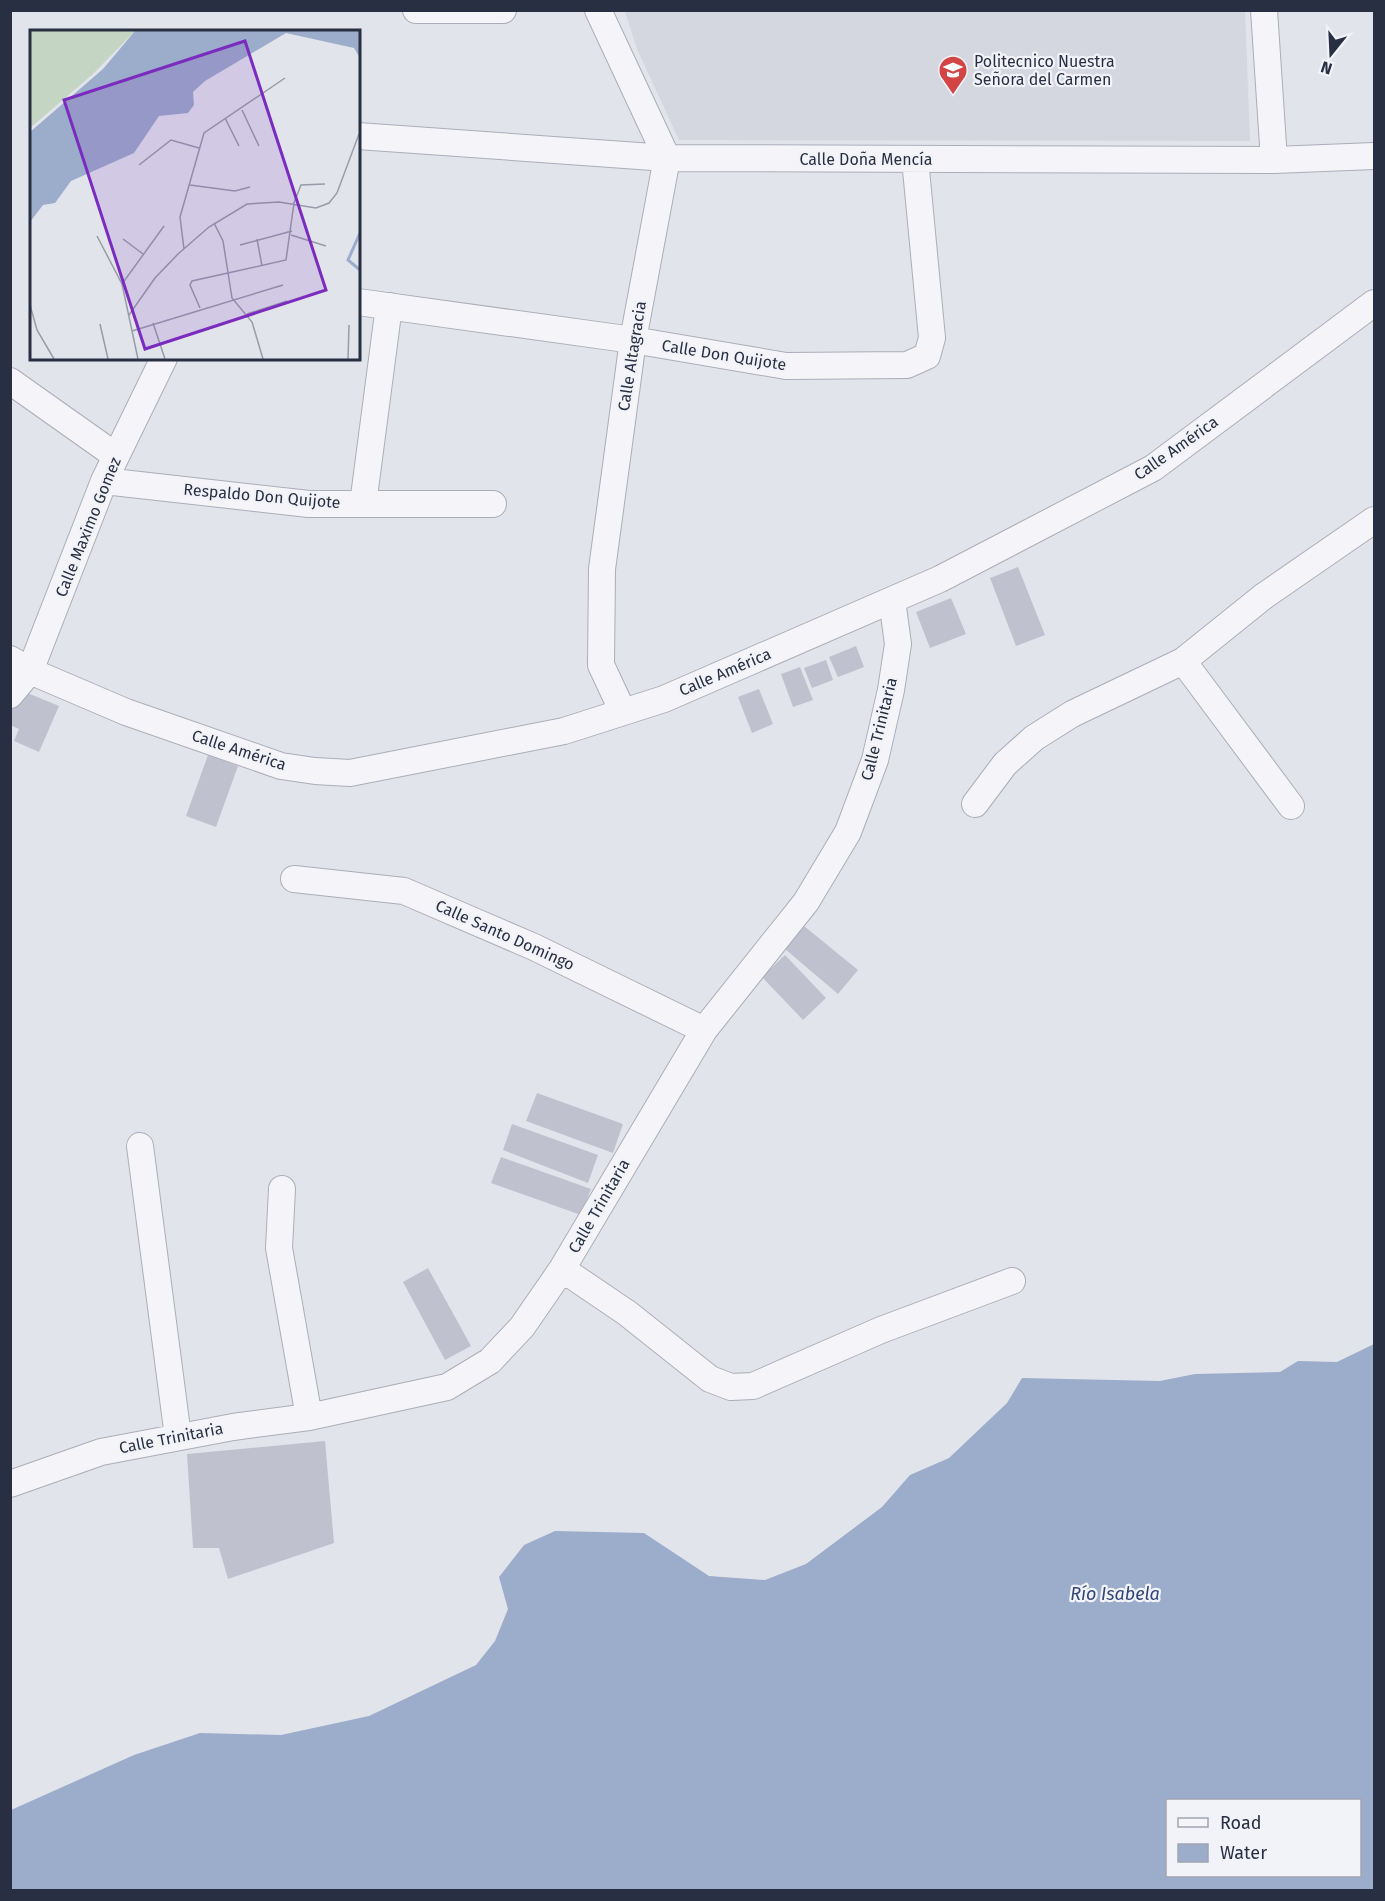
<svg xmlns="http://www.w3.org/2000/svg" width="1385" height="1901" font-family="'Fira Sans',sans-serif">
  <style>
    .built { fill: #d4d6e0 }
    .water { fill: #9caccb; fill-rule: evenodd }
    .building { fill: #bfc2ce }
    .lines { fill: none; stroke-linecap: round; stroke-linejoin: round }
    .minor-casing { stroke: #aaaeb9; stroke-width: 28 }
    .minor { stroke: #f5f5f9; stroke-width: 26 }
    .labels { text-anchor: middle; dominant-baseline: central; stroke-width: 4.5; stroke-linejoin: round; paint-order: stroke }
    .poi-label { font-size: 16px; fill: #292f43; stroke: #f1f3f8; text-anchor: start }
    .street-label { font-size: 16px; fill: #292f43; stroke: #f1f3f8 }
    .water-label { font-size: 18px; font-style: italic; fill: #324779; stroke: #f1f3f8 }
    .inset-river { fill: none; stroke: #9caccb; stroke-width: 3 }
    .inset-road { fill: none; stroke: #989ca8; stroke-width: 1.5 }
    .view { fill: #7b2cbf; fill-opacity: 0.15; stroke: #7b2cbf; stroke-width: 3 }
    .inset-edge { fill: none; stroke: #292f43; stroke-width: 3 }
  </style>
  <rect width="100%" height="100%" fill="#e2e4eb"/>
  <path class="built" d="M625 11H1245L1250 141 679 140 637 49Z"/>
  <path class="water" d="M1374 1344V1890H11V1810L134 1755 200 1733 281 1735 369 1716 476 1665 495 1641 508 1609 499 1577 524 1545 555 1531 644 1533 709 1576 765 1580 806 1564 882 1507 910 1475 949 1458 1007 1403 1022 1378 1160 1381 1195 1374 1280 1372 1298 1361 1337 1362ZM1168 1800H1360V1876H1168Z"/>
  <path class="building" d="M1018 567 1045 635 1016 646 990 578Z
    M951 598 966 634 930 648 916 612Z
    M856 646 864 667 838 677 829 657Z
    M826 660 833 680 812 688 804 668Z
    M800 667 813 700 793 707 781 674Z
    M759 689 773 724 752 733 738 697Z
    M25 692 59 706 39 752 14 741 19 729 10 725V705Z
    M208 755 238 766 216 827 186 816Z
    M804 926 858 970 838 994 785 949Z
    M785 955 826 998 803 1020 762 977Z
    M537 1093 623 1124 613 1153 526 1121Z
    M512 1124 598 1155 588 1183 503 1150Z
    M501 1157 591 1189 581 1215 491 1183Z
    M428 1268 471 1346 445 1360 403 1282Z
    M325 1441 334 1543 228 1579 219 1548H193L187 1454Z"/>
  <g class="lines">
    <g class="minor-casing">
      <path id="minor" d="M416 10H503
        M598 10 667 158 633 340 602 569 601 665 623 712
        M1264 10 1274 160
        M358 136 667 158 1274 160 1374 156
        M358 302 633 340 786 366 907 365 927 356 932 338 915 159
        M10 381 116 456
        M104 481 309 504H493
        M363 504 389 306
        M10 659 30 671 126 712 281 766 315 771 350 773 564 731 664 699 940 579 1153 468 1374 303
        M1183 661 1291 806
        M10 695 30 671 104 481 164 358
        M975 804 1005 764 1034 738 1072 714 1183 661 1264 596 1374 520
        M294 879 404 891 534 947 704 1030
        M140 1146 178 1437
        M282 1189 279 1248 309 1417
        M562 1269 627 1313 710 1379 731 1387 753 1386 881 1330 1012 1281
        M10 1484 101 1452 233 1427 309 1417 447 1387 490 1361 522 1327 562 1269 704 1030 806 902 848 832 875 760 891 690 898 644 892 600"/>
    </g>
    <use href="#minor" class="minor"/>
  </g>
  <defs>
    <g id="school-pin" transform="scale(1.5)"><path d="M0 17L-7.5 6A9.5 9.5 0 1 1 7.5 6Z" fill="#d34445" stroke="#f1f3f8"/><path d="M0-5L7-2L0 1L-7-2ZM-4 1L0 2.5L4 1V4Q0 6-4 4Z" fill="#fff"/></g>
  </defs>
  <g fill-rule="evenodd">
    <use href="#school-pin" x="953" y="70"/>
  </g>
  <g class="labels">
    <g class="poi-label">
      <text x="974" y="61">Politecnico Nuestra<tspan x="974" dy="18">Señora del Carmen</tspan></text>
    </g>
    <g class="street-label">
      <text x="866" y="159">Calle Doña Mencía</text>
      <text transform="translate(724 355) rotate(9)">Calle Don Quijote</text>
      <text transform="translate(632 356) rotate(-81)">Calle Altagracia</text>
      <text transform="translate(1176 448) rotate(-35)">Calle América</text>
      <text transform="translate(262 496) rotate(5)">Respaldo Don Quijote</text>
      <text transform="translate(88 527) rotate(-68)">Calle Maximo Gomez</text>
      <text transform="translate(725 672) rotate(-23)">Calle América</text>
      <text transform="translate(879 729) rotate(-76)">Calle Trinitaria</text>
      <text transform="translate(239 750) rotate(18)">Calle América</text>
      <text transform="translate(505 935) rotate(24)">Calle Santo Domingo</text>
      <text transform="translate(599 1206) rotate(-60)">Calle Trinitaria</text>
      <text transform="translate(171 1438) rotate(-11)">Calle Trinitaria</text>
    </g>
    <g class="water-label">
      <text x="1115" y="1594">Río Isabela</text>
    </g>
  </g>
  <g transform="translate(30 30)">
    <rect width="330" height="330" fill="#e2e4eb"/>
    <path d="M0 1H105L63 44 0 98Z" fill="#c5d5c3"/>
    <path d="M105 1H330V28L324 18 256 3 175 51 163 62 164 75 158 83 129 86 104 123 41 151 25 173 13 175 0 192V102L73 39Z" fill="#9caccb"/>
    <path class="inset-river" d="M330 203 318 230 330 240"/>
    <path class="inset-road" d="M212 80 229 116M195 88 209 116M109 135 141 110 169 118M160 155 205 161 220 157M184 193 193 211 202 268 222 292 233 329M261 205 296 216M67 206 92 254 108 329M93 209 113 224M227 209 232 236M210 215 262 201M154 219 150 187 174 103 255 48M92 254 134 196M0 275 7 300 24 329M170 278 160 255 162 251 256 230 264 173 271 155 295 154M217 284 257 271M99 285 125 248 148 224 179 197 217 174 249 172 286 178 299 173 307 163 329 104M123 293 135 329M70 294 78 329M102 301 253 255M318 329 319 295"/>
    <path class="view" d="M215 11 296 260 115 319 34 70Z"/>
    <rect width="330" height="330" class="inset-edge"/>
  </g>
  <rect width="1385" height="1901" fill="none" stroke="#292f43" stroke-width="24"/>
  <rect x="1166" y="1799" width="195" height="78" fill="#f1f3f8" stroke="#a1a5b0" stroke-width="1.5"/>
  <rect x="1178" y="1818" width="30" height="9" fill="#f5f5f9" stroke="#a1a5b0" stroke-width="1.5"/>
  <text x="1220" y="1829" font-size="18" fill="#292f43">Road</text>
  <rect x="1178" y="1844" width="30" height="18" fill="#9caccb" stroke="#a1a5b0" stroke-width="1.5"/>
  <text x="1220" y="1859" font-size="18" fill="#292f43">Water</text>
  <g transform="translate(1331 54) rotate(198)" stroke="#f1f3f8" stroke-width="4.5" paint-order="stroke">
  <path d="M0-4.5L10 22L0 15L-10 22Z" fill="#292f43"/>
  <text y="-9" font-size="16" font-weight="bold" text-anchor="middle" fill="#292f43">N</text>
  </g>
</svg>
